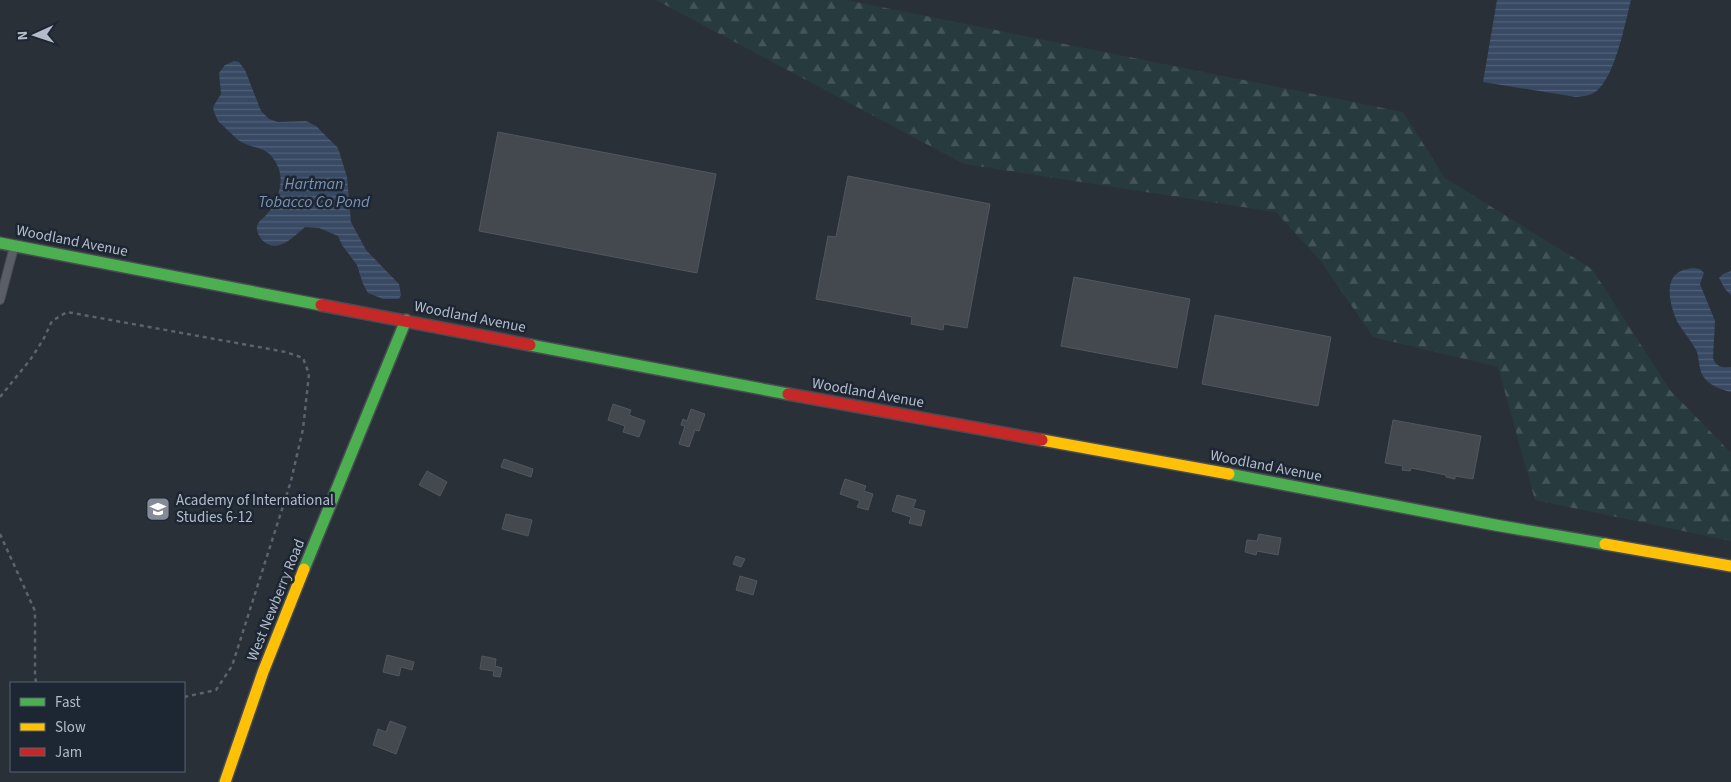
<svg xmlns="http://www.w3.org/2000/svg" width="1731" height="782" font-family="'Source Sans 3',sans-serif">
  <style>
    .forest { fill: url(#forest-firs) }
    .water { fill: url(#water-rules) }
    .building { fill: #444950; stroke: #52575f }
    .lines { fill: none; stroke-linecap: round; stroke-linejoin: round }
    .lane-casing { stroke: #484c53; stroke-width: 10 }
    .fast-casing { stroke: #484c53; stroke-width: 14 }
    .slow-casing { stroke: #484c53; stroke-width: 14 }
    .jam-casing { stroke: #484c53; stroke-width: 14 }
    .path { stroke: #5d636a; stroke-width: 2.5; stroke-dasharray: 4 4; stroke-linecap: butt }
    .lane { stroke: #5a5e66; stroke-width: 8 }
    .fast { stroke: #4caf50; stroke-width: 11 }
    .slow { stroke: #ffc107; stroke-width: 11 }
    .jam { stroke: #c62828; stroke-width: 11 }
    .labels { text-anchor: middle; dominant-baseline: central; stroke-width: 5; stroke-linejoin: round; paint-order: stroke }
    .street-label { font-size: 15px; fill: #b4bcc9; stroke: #1d2633 }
    .poi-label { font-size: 15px; fill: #b4bcc9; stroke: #1d2633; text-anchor: start }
    .water-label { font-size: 16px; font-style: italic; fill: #7c92b1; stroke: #1d2633 }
  </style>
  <defs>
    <pattern id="forest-firs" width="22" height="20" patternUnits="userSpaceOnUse" patternTransform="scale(1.25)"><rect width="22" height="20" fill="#273a3e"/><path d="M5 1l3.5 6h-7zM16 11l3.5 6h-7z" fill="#445559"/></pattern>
    <pattern id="water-rules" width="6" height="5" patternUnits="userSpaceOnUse" patternTransform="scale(1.25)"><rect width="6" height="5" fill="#384963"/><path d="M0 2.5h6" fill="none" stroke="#526178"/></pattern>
  </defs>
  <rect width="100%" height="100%" fill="#2a3038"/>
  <path class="forest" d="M656 0H846L1403 112 1445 178 1592 269 1670 390 1731 453V541L1535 500 1498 367 1373 337 1320 260 1276 212 964 164Z"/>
  <path class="water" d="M1497 0H1631C1625 23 1614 84 1592 94 1587 96 1581 96 1576 97L1483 82Z
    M234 61 239 62 245 70 261 111 269 119 278 122 306 121 316 126 338 148 347 177 351 222 366 250 399 284 401 295 399 299H383L368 293 363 284 357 265 342 245 338 236 319 228 305 227C293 237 278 255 262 240 259 236 256 231 257 226 259 220 264 218 267 214 277 203 285 182 278 167 268 144 255 151 238 140L218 121 214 112 213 107 221 94 219 73 225 65Z
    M1693 268 1700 269 1704 273 1700 284 1715 321 1713 358C1716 367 1722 368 1731 367V392C1722 390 1714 387 1707 381 1698 373 1700 362 1697 352 1692 341 1684 333 1678 323 1671 309 1662 279 1681 271 1684 269 1689 269 1693 268Z
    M1731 271V295L1725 289 1719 278 1723 274Z"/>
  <path class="building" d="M498 132 716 174 697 273 479 231Z
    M848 176 990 204 967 328 944 324 943 330 911 324 912 317 816 299 828 236 836 237Z
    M1074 277 1190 299 1177 368 1061 346Z
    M1215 315 1331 337 1318 406 1202 384Z
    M613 404 631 410 629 415 645 421 639 437 623 432 625 426 608 420Z
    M691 409 705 414 699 431 695 430 689 447 679 444 685 426 681 425 683 419 687 421Z
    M1393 420 1481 436 1473 479 1455 476V479L1446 477V475L1411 468 1410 471 1402 470 1403 466 1385 463Z
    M504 459 533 469 531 477 501 467Z
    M427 471 447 482 440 496 419 485Z
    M845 479 866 486 864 491 873 494 868 510 857 507 860 501 840 494Z
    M897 495 916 500 913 508 925 511 921 526 909 523 911 517 892 511Z
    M506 514 532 520 528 536 502 529Z
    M1259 534 1281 538 1278 555 1257 551 1256 555 1245 552 1247 540 1257 541Z
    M736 556 745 559 741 567 733 564Z
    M740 576 757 581 753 595 736 590Z
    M387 655 414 662 412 670 401 667 399 676 383 672Z
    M482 656 496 659 495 666 502 668 500 677 493 676 494 671 480 669Z
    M390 721 406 727 396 754 373 745 378 729 386 732Z"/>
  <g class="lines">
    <g class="lane-casing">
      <path id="lane" d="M0 300 14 247"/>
    </g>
    <g class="fast-casing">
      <path id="fast" d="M0 243 321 305
        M530 345 788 394
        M1229 474 1495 525 1605 544
        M304 569 406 320"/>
    </g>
    <g class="slow-casing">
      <path id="slow" d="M1042 440 1229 474
        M1605 544 1731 566
        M225 782 263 672 304 569"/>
    </g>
    <g class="jam-casing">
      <path id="jam" d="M321 305 530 345
        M788 394 1042 440"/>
    </g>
    <path class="path" d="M0 397 30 360 43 340 52 321 67 312 286 352 303 358 309 374 303 429 291 481 232 666 216 690 184 697
      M0 534 35 611V674L36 683"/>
    <use href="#lane" class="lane"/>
    <use href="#fast" class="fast"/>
    <use href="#slow" class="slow"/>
    <use href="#jam" class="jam"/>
  </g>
  <defs>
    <g id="school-square" transform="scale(1.25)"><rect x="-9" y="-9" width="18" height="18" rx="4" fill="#848b96" stroke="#1d2633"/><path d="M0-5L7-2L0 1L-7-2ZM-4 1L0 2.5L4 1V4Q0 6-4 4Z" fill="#fff"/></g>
  </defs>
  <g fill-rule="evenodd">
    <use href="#school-square" x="158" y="509"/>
  </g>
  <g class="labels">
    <g class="street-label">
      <text transform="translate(72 241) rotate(11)">Woodland Avenue</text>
      <text transform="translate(470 317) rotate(11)">Woodland Avenue</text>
      <text transform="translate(868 393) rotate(10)">Woodland Avenue</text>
      <text transform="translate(1266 466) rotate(11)">Woodland Avenue</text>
      <text transform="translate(276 600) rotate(-68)">West Newberry Road</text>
    </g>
    <g class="poi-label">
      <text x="176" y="500">Academy of International<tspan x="176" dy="17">Studies 6-12</tspan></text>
    </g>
    <g class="water-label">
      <text x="314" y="184">Hartman<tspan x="314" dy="18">Tobacco Co Pond</tspan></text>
    </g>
  </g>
  <rect x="10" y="682" width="175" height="90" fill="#1d2633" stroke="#59626f"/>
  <rect x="20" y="698" width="25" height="8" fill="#4caf50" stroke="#59626f"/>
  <text x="55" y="707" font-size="15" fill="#b4bcc9">Fast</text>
  <rect x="20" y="723" width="25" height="8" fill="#ffc107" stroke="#59626f"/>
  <text x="55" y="732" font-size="15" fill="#b4bcc9">Slow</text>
  <rect x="20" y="748" width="25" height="8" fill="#c62828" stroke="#59626f"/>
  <text x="55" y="757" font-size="15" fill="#b4bcc9">Jam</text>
  <g transform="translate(35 35) rotate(267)" stroke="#1d2633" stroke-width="4" paint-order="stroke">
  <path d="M0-4L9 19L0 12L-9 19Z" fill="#b4bcc9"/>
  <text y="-8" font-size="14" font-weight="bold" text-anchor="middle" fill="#b4bcc9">N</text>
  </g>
</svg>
